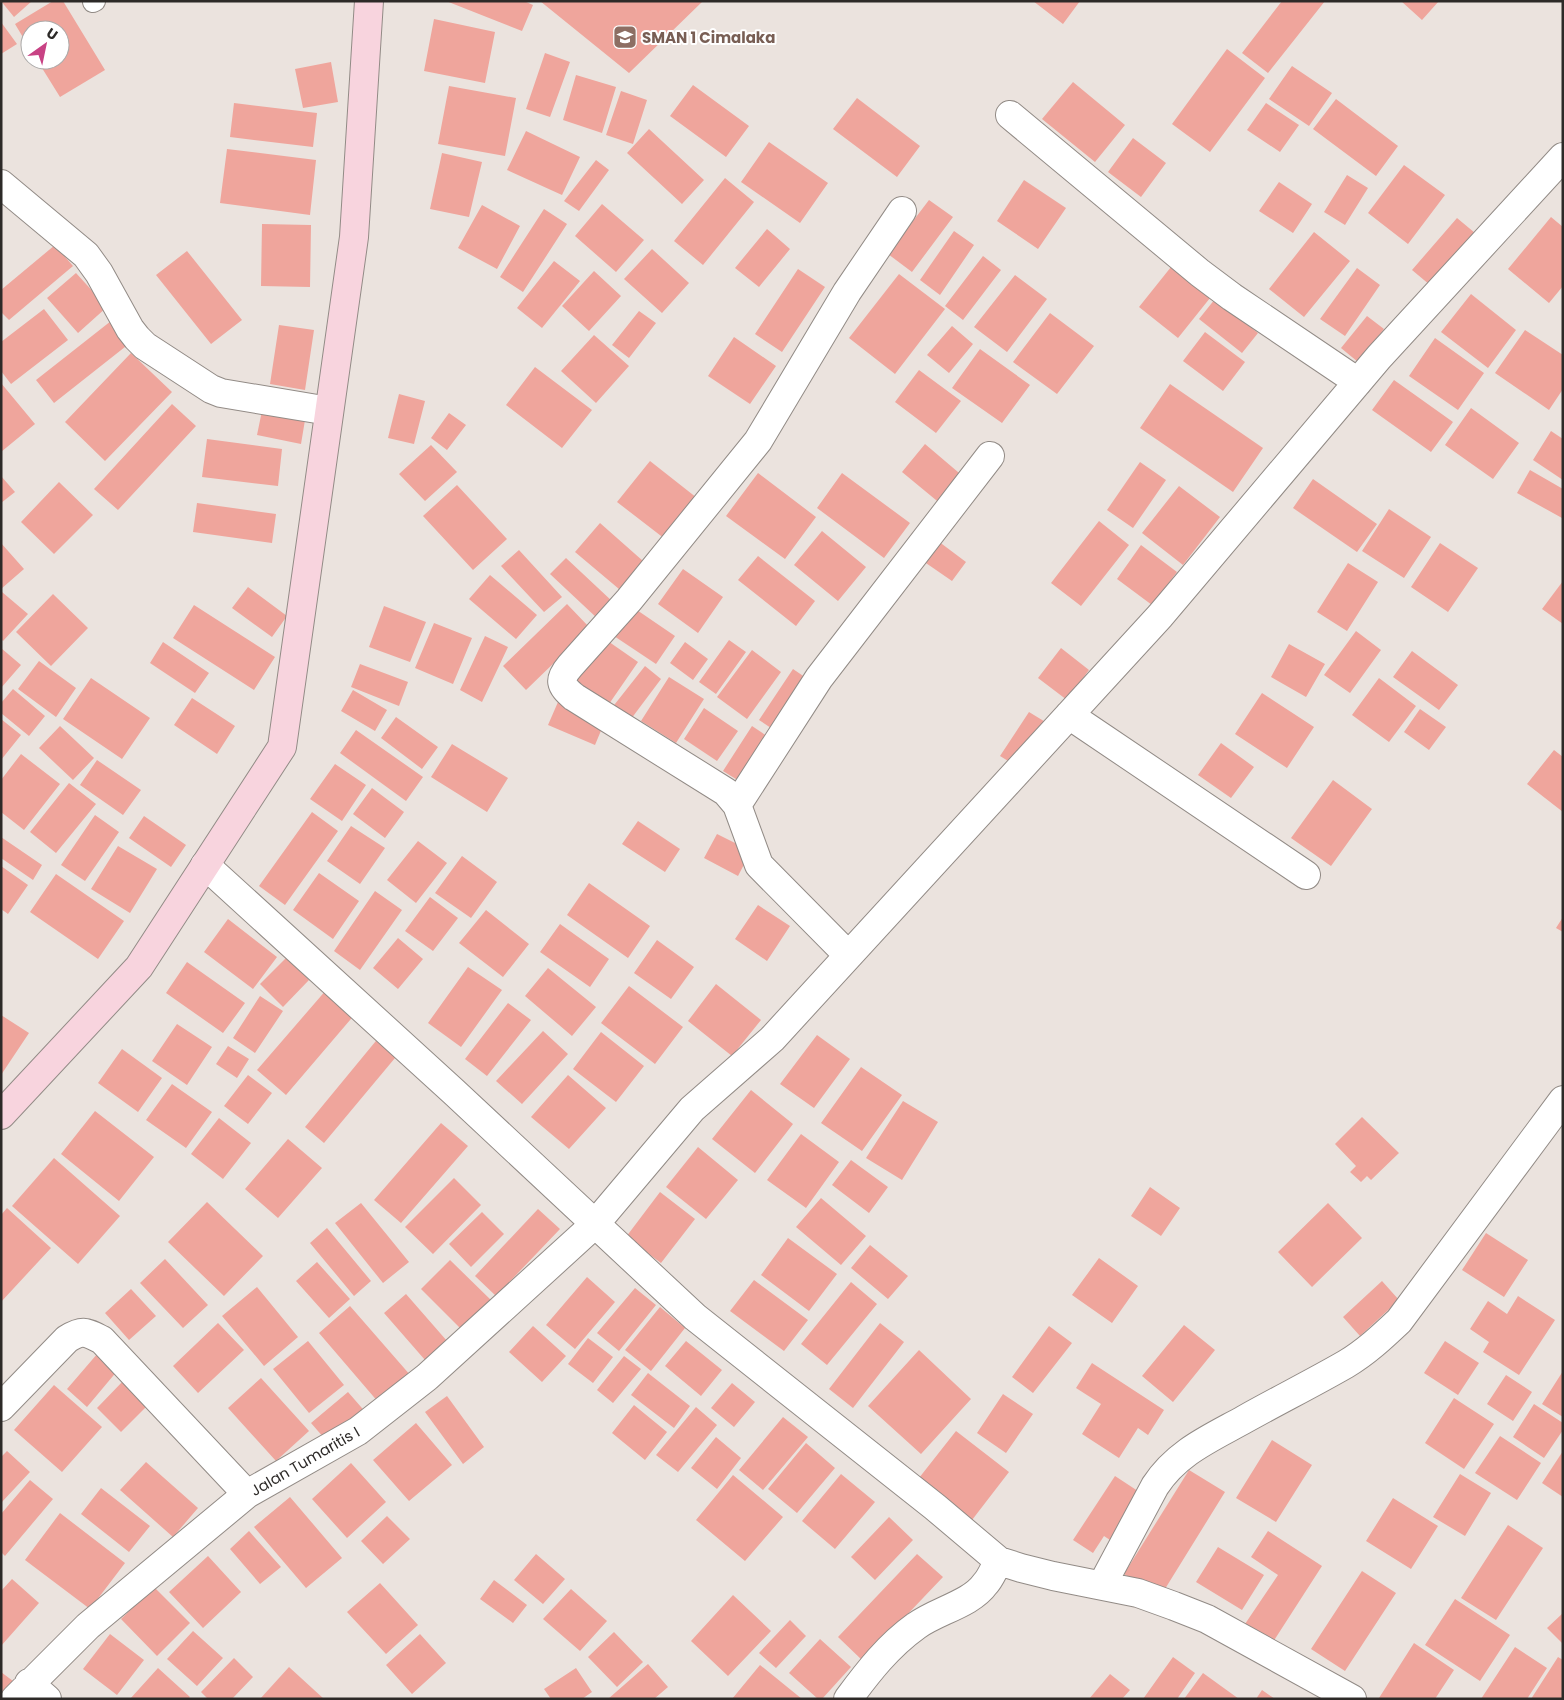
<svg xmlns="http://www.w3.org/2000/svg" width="1564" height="1700" font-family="Poppins,sans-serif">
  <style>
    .building { fill: #efa59c }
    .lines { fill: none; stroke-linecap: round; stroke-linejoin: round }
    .lane-casing { stroke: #928b86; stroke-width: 22 }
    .street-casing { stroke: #928b86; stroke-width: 30 }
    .secondary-casing { stroke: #928b86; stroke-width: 30 }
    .lane { stroke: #fff; stroke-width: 20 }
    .street { stroke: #fff; stroke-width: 28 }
    .secondary { stroke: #f8d4de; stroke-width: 28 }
    .labels { text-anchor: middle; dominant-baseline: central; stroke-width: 4; stroke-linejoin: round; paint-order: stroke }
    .education-label { font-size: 15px; font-weight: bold; fill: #785e54; stroke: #fff; text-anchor: start }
    .street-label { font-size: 15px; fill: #2d2a28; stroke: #fff }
  </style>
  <rect width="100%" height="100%" fill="#ebe3de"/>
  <path class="building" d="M1 1H32L14 17Z
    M53 1H63L105 70 60 97 37 60H60V30H30V49L15 24Z
    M446 1H524L533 5 522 31Z
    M540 1H703L629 73Z
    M1033 1H1080L1063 24Z
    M1282 1H1325L1268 73 1242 53Z
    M1401 1H1439L1422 20Z
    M434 19 495 32 485 83 424 71Z
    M1 22 17 44 1 54Z
    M1227 49 1265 78 1210 152 1172 124Z
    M545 53 570 62 550 117 526 109Z
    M331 62 338 102 303 108 295 69Z
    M1292 66 1332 93 1309 126 1269 99Z
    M576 75 616 87 602 133 563 120Z
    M1073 82 1125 125 1095 162 1042 119Z
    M693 85 749 126 726 157 670 116Z
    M449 86 516 98 505 156 438 144Z
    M621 91 647 100 633 144 606 135Z
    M857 98 920 146 897 177 833 129Z
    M1336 99 1398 146 1376 176 1313 129Z
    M234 103 317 113 313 147 230 137Z
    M1266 103 1299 125 1280 152 1247 130Z
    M649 129 704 180 682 204 627 153Z
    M526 131 580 157 562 195 507 170Z
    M1133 138 1166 163 1141 197 1108 172Z
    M769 142 828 183 800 223 741 182Z
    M227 149 316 160 310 215 220 203Z
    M442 153 482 162 469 217 430 209Z
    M596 160 609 170 579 211 564 201Z
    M1404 165 1445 195 1408 244 1368 213Z
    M1347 175 1368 188 1345 225 1324 212Z
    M725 178 754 202 703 265 674 241Z
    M1024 180 1066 208 1038 249 997 221Z
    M1279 182 1312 204 1293 233 1259 211Z
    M929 200 953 217 912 272 888 254Z
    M602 204 644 240 616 272 575 236Z
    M482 205 520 226 497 269 458 248Z
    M544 209 567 224 523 292 500 277Z
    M1551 217 1563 227V286L1549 303 1508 269Z
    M1457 218 1481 238 1436 290 1412 270Z
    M262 224 311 225 310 287 261 286Z
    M767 229 790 249 759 287 735 268Z
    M954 231 974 245 940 295 920 280Z
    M1314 232 1350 261 1304 317 1269 289Z
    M55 245 73 266 9 320 1 312V290Z
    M652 249 689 283 662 313 624 279Z
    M187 251 242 320 211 344 156 275Z
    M983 256 1001 270 963 320 945 306Z
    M554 261 580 281 542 328 517 308Z
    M1171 267 1210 298 1178 338 1139 307Z
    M1357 268 1380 285 1345 336 1320 319Z
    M798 269 825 287 782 352 755 334Z
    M594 271 621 296 589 331 562 306Z
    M76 273 107 307 78 333 47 298Z
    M899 274 945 309 895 374 849 338Z
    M1015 275 1047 299 1007 352 974 327Z
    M1471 294 1516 330 1488 368 1441 332Z
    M1215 299 1258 333 1242 353 1199 319Z
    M44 309 68 340 11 384 1 371V342Z
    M639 311 656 323 629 358 612 345Z
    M1050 313 1094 346 1057 394 1013 362Z
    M1367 316 1384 329 1358 362 1341 348Z
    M111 321 130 343 54 403 36 380Z
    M279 325 314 330 305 390 270 384Z
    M952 326 973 344 949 373 927 355Z
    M1525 330 1563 355V389L1549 410 1495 373Z
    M1205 332 1245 362 1223 391 1183 361Z
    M594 335 629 366 596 403 561 371Z
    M734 337 776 366 750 404 708 376Z
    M1435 338 1484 373 1458 410 1409 376Z
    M980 349 1030 385 1002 423 952 388Z
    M131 353 172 392 105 461 65 422Z
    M535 367 592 410 562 448 506 405Z
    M919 370 961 401 936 433 895 402Z
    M1394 380 1453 422 1431 452 1372 410Z
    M1 383 35 424 1 452Z
    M1170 384 1263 448 1233 492 1140 428Z
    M399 394 425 401 414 444 388 438Z
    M172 404 196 426 118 510 94 489Z
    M263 406 306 414 301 444 257 435Z
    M1471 408 1519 443 1493 479 1445 445Z
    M449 413 466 425 447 450 431 438Z
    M1551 431 1563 439V480L1533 460Z
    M207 439 282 449 278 486 202 477Z
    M925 444 965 478 942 505 902 472Z
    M431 445 457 472 425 501 399 474Z
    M650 461 697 498 665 539 617 502Z
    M1140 462 1166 480 1133 528 1107 510Z
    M1530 470 1563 489 1562 518 1517 493Z
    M758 473 816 517 785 559 726 516Z
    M842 473 910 523 884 558 817 508Z
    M1 476 15 492 1 503Z
    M1313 479 1377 524 1357 552 1293 508Z
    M59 482 93 515 54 554 21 522Z
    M457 485 507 539 473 570 423 516Z
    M1179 486 1220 517 1183 565 1142 533Z
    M197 503 276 514 272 543 193 532Z
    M1389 509 1431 537 1404 578 1362 551Z
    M1099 521 1129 545 1081 606 1051 583Z
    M600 523 643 561 619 589 575 552Z
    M822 531 866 567 838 601 794 565Z
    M938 541 966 562 952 581 923 561Z
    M1 543 24 569 1 589Z
    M1440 543 1478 568 1448 612 1411 587Z
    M1141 545 1177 572 1152 605 1117 579Z
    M519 550 562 597 544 612 501 566Z
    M758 556 815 601 796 626 738 580Z
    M566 558 613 602 598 619 550 574Z
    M1348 563 1378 582 1347 631 1317 612Z
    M683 569 723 597 698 633 658 604Z
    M490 575 537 615 516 639 469 599Z
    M1563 581V624L1542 609Z
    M248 587 287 616 272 637 232 608Z
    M2 592 28 614 3 641 1 639Z
    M53 594 88 628 51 666 16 632Z
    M567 604 590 628 526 690 503 666Z
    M194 605 275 657 254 690 173 638Z
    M384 606 426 622 410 662 369 647Z
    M631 606 675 636 656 664 611 634Z
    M434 623 472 638 453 684 415 668Z
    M1356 631 1381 650 1350 693 1324 675Z
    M485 636 508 647 482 702 460 690Z
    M602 637 638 662 609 704 573 679Z
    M729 640 746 652 716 694 699 682Z
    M163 642 209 673 195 693 150 663Z
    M685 642 708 659 693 680 670 663Z
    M1289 644 1325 664 1306 697 1271 677Z
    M1 648 21 665 1 688Z
    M1061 648 1089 670 1067 700 1038 678Z
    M752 650 781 672 747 719 717 697Z
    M1412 651 1458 685 1439 710 1393 677Z
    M39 661 76 688 56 717 18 689Z
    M360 664 408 682 399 706 351 687Z
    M645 666 661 679 628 723 611 709Z
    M793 669 815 684 780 734 759 720Z
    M669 677 704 699 676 743 641 721Z
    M91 678 150 718 122 759 63 719Z
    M1379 678 1416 706 1389 742 1352 715Z
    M13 689 45 716 29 736 1 713V703Z
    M353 690 387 710 375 731 341 711Z
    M1262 693 1314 727 1287 768 1235 734Z
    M192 698 235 726 217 754 174 725Z
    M558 702 605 721 595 745 548 725Z
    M704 708 738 731 717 761 684 739Z
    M1420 709 1446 727 1429 750 1404 732Z
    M1029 712 1047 723 1018 767 1000 756Z
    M396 717 438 747 422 769 381 738Z
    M1 719 21 735 1 760Z
    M60 726 94 758 73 780 39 748Z
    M752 726 776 742 747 786 723 771Z
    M356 730 423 777 406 801 340 753Z
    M1221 743 1254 767 1231 798 1198 775Z
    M452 744 508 778 487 812 431 777Z
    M1554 750 1563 757V812L1527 784Z
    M21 754 60 784 24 830 1 812V780Z
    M97 760 141 790 123 815 80 785Z
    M335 764 366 785 342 821 310 799Z
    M1333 780 1372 809 1331 866 1291 838Z
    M69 783 96 804 56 853 30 832Z
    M372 788 404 812 385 838 353 814Z
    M312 812 338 831 285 905 259 886Z
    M95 815 119 832 85 881 61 865Z
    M144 816 186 845 171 867 129 838Z
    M638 821 680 849 665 872 622 844Z
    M351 826 385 848 360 884 327 861Z
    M717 834 751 851 738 876 704 858Z
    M1 837 42 865 33 880 1 858Z
    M418 841 447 863 416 903 387 880Z
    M118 846 157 869 130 913 91 889Z
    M462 856 497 882 471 918 435 893Z
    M1 866 28 885 8 914 1 909Z
    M319 873 359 901 333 939 293 910Z
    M56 874 124 921 98 959 30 912Z
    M589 883 650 926 628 958 567 915Z
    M375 891 402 910 360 970 334 951Z
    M430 897 458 918 433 951 405 931Z
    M758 905 790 926 767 961 735 939Z
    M486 910 529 944 503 977 459 943Z
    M1563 917V932L1556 928Z
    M228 919 277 957 253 989 204 952Z
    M560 924 609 959 590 987 540 952Z
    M398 938 423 959 398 989 373 968Z
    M657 940 694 967 671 999 634 973Z
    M286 958 309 980 283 1007 260 984Z
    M187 962 245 1003 223 1033 166 993Z
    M468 967 502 990 461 1047 428 1023Z
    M548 968 596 1007 572 1036 525 996Z
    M716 984 761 1020 732 1056 688 1021Z
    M629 986 683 1027 655 1064 601 1023Z
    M327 989 356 1013 286 1095 257 1070Z
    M260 996 283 1011 255 1053 233 1038Z
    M508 1003 531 1020 487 1076 465 1059Z
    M1 1015 29 1033 1 1075Z
    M177 1024 212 1047 187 1085 152 1061Z
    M543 1031 568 1054 522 1104 496 1081Z
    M601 1032 644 1066 616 1102 573 1069Z
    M817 1035 850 1059 814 1108 780 1084Z
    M380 1036 400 1052 324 1143 305 1127Z
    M228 1046 249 1059 237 1078 216 1064Z
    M122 1049 162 1078 138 1112 98 1083Z
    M861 1067 902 1095 862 1151 821 1123Z
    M248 1075 272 1093 248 1124 224 1106Z
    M568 1075 606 1108 569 1149 531 1117Z
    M172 1084 212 1112 186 1148 146 1120Z
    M751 1090 793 1124 755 1173 712 1139Z
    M903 1101 938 1122 902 1180 866 1158Z
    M95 1111 154 1157 119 1201 61 1154Z
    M1362 1117 1399 1153 1371 1180 1367 1176 1361 1182 1350 1172 1356 1166 1335 1144Z
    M219 1118 251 1143 223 1179 191 1154Z
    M441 1123 468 1146 401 1223 374 1200Z
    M801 1134 839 1162 806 1208 767 1180Z
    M288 1139 322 1168 278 1218 245 1189Z
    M698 1147 738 1180 706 1219 666 1187Z
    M54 1158 120 1216 78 1264 12 1206Z
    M851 1160 888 1187 869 1213 832 1185Z
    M454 1178 481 1205 433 1254 405 1227Z
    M1150 1187 1180 1208 1161 1236 1131 1216Z
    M660 1192 695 1219 661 1263 626 1237Z
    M821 1198 866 1236 841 1265 796 1227Z
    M207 1202 263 1256 224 1296 168 1242Z
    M361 1203 409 1262 383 1283 335 1223Z
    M1328 1203 1362 1238 1312 1287 1278 1252Z
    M7 1208 51 1248 1 1302V1215Z
    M538 1209 560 1229 496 1296 475 1276Z
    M482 1212 504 1234 471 1267 449 1244Z
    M327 1228 371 1281 354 1296 310 1243Z
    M1486 1233 1528 1260 1504 1297 1462 1270Z
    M788 1238 837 1274 809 1311 761 1275Z
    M870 1245 908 1276 888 1299 851 1268Z
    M1099 1258 1138 1286 1112 1323 1072 1295Z
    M165 1259 208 1305 183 1328 140 1283Z
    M450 1260 494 1303 464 1332 421 1289Z
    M317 1262 350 1299 329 1318 296 1281Z
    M587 1277 615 1302 575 1349 546 1325Z
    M754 1280 808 1320 784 1351 730 1311Z
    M1382 1281 1399 1300 1360 1336 1343 1317Z
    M851 1282 877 1304 827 1365 801 1344Z
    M257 1287 298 1337 264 1366 222 1316Z
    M635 1288 656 1305 619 1351 597 1333Z
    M131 1289 156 1316 129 1340 105 1313Z
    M406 1294 447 1341 425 1360 384 1313Z
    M1518 1296 1555 1320 1519 1375 1483 1352 1489 1342 1470 1329 1488 1301 1507 1314Z
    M350 1306 411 1376 379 1403 319 1333Z
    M660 1307 685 1328 651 1371 625 1350Z
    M218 1323 244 1350 198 1393 173 1366Z
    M880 1323 904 1342 853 1408 829 1389Z
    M1184 1325 1215 1350 1173 1402 1142 1376Z
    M533 1326 566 1356 542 1382 509 1352Z
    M1049 1326 1072 1343 1033 1393 1012 1377Z
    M588 1338 613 1357 593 1383 568 1364Z
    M308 1341 344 1385 309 1413 273 1369Z
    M686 1341 722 1370 701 1396 665 1366Z
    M1445 1341 1479 1363 1458 1395 1424 1373Z
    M919 1350 971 1399 921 1454 868 1406Z
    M98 1353 118 1370 87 1407 67 1389Z
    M624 1356 641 1369 613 1403 597 1390Z
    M1092 1363 1164 1410 1148 1435 1138 1428 1119 1458 1082 1434 1101 1404 1076 1388Z
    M1563 1371V1417L1542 1404Z
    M648 1373 690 1406 674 1428 631 1395Z
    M1506 1375 1532 1392 1513 1421 1487 1404Z
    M261 1378 309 1431 276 1461 228 1408Z
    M125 1379 150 1403 121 1432 97 1408Z
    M732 1383 755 1402 734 1427 711 1408Z
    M54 1385 102 1427 62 1472 14 1430Z
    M348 1392 368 1415 331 1446 311 1423Z
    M1003 1394 1033 1414 1006 1453 977 1433Z
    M447 1396 484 1447 463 1464 425 1412Z
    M1454 1398 1494 1424 1464 1469 1425 1443Z
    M1534 1404 1563 1423V1430L1544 1458 1513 1437Z
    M634 1405 667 1432 645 1460 612 1433Z
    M696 1407 717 1425 678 1472 656 1455Z
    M783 1417 808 1437 763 1490 739 1470Z
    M416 1423 452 1465 409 1501 373 1460Z
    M956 1431 1009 1472 972 1520 919 1478Z
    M1500 1436 1541 1463 1517 1500 1475 1473Z
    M716 1437 741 1458 717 1489 691 1468Z
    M1272 1440 1312 1465 1276 1522 1236 1498Z
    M806 1443 835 1468 797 1513 768 1489Z
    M7 1451 30 1472 1 1503V1457Z
    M1563 1451V1497L1542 1483Z
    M146 1462 198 1508 173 1537 120 1490Z
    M351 1463 386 1502 347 1538 312 1499Z
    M1189 1470 1225 1492 1160 1597 1124 1574Z
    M841 1474 875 1502 835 1549 802 1521Z
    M1460 1474 1491 1493 1465 1536 1433 1517Z
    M733 1475 783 1517 745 1561 696 1520Z
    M1115 1476 1147 1497 1116 1544 1104 1536 1093 1553 1073 1540Z
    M30 1480 53 1499 5 1556 1 1552V1514Z
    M101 1488 150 1526 129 1552 81 1514Z
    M290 1497 342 1558 306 1588 254 1527Z
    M1393 1498 1438 1526 1411 1569 1366 1541Z
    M60 1513 125 1563 90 1609 25 1560Z
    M387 1516 410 1539 383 1564 361 1541Z
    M889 1517 913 1540 875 1580 851 1557Z
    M1508 1525 1543 1548 1496 1620 1461 1598Z
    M249 1531 281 1567 260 1584 230 1549Z
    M1268 1531 1322 1566 1273 1642 1245 1624 1278 1575 1251 1557Z
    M1218 1547 1264 1575 1242 1610 1196 1582Z
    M536 1554 565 1579 543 1604 514 1580Z
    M917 1554 943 1577 863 1661 838 1637Z
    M208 1556 241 1592 203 1628 169 1592Z
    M1362 1571 1396 1593 1345 1671 1311 1649Z
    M12 1579 39 1603 1 1646V1591Z
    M494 1580 527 1605 513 1623 480 1599Z
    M380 1583 418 1625 386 1654 347 1612Z
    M154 1587 190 1623 157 1656 121 1619Z
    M571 1589 607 1621 580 1651 543 1619Z
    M733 1595 771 1631 728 1676 691 1641Z
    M1455 1599 1510 1635 1480 1681 1425 1645Z
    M1563 1613V1644L1547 1628Z
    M790 1620 806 1636 776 1668 759 1653Z
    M193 1631 223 1658 197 1686 167 1659Z
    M614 1632 643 1662 617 1687 588 1657Z
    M110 1634 144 1660 117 1695 83 1669Z
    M420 1634 446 1663 412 1694 386 1665Z
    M820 1639 851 1667 822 1699H818L789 1673Z
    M1414 1643 1454 1670 1435 1699H1380L1379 1698Z
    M1515 1647 1547 1668 1527 1699H1481Z
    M1173 1657 1195 1673 1177 1699H1143Z
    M1558 1657 1563 1660V1699H1531Z
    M234 1658 253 1677 232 1699H208L201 1692Z
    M648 1664 668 1687 654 1699H608Z
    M760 1665 802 1699H732Z
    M289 1667 324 1699H260Z
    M158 1668 190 1697 188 1699H130Z
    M576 1668 592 1692 582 1699H551L544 1689Z
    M1 1672 13 1681 1 1695Z
    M1203 1673 1239 1699H1184Z
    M1110 1674 1130 1690 1122 1699H1089Z
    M1262 1690 1275 1699H1256Z"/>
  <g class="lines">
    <g class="lane-casing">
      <path id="lane" d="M93 2 95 1"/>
    </g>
    <g class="street-casing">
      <path id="street" d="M1010 115 1200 273 1232 297 1358 382
        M1 184 86 255 99 273 130 329 137 338 145 346 211 389 221 393 329 411
        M1069 715 1306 875
        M737 805 819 678 990 456
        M205 865 454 1092 695 1317 935 1507 999 1561 1021 1568 1053 1576 1138 1593 1174 1606 1207 1619 1352 1699
        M848 955 759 865 737 805 726 792 574 697C560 685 558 680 570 666L629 600 758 441 847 292 902 211
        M1 1407 67 1339C83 1329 86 1332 102 1340L247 1494
        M1102 1585 1155 1486C1177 1452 1211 1438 1245 1419 1279 1400 1313 1383 1346 1364 1366 1352 1382 1337 1399 1321L1563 1100
        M29 1683 47 1699
        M15 1699 88 1626 247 1494 358 1431 427 1377 595 1224 692 1109 772 1039 1160 616 1379 357 1563 157
        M848 1699C868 1672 888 1646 916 1626 936 1611 971 1604 985 1584 991 1578 994 1568 999 1561"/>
    </g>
    <g class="secondary-casing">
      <path id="secondary" d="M1 1115 139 967 282 747 354 237 369 1"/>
    </g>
    <use href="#lane" class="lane"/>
    <use href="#street" class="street"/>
    <use href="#secondary" class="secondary"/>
  </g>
  <defs>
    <g id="school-square" transform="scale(1.25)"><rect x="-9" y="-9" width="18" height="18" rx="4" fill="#8d6e63" stroke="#fff"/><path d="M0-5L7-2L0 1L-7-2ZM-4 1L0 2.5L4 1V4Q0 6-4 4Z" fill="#fff"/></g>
  </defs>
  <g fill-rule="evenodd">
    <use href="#school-square" x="625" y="37"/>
  </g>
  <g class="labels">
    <g class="education-label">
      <text x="642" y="37">SMAN 1 Cimalaka</text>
    </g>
    <g class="street-label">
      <text transform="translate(305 1461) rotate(-30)">Jalan Tumaritis I</text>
    </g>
  </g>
  <rect width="1564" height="1700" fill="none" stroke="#2d2a28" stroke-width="5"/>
  <g transform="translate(45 45) rotate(33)"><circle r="24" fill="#ffffff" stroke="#abaaa9"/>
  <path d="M0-4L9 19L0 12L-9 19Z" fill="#c84284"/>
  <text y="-8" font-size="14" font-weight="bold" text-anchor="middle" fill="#2d2a28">U</text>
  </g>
</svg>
